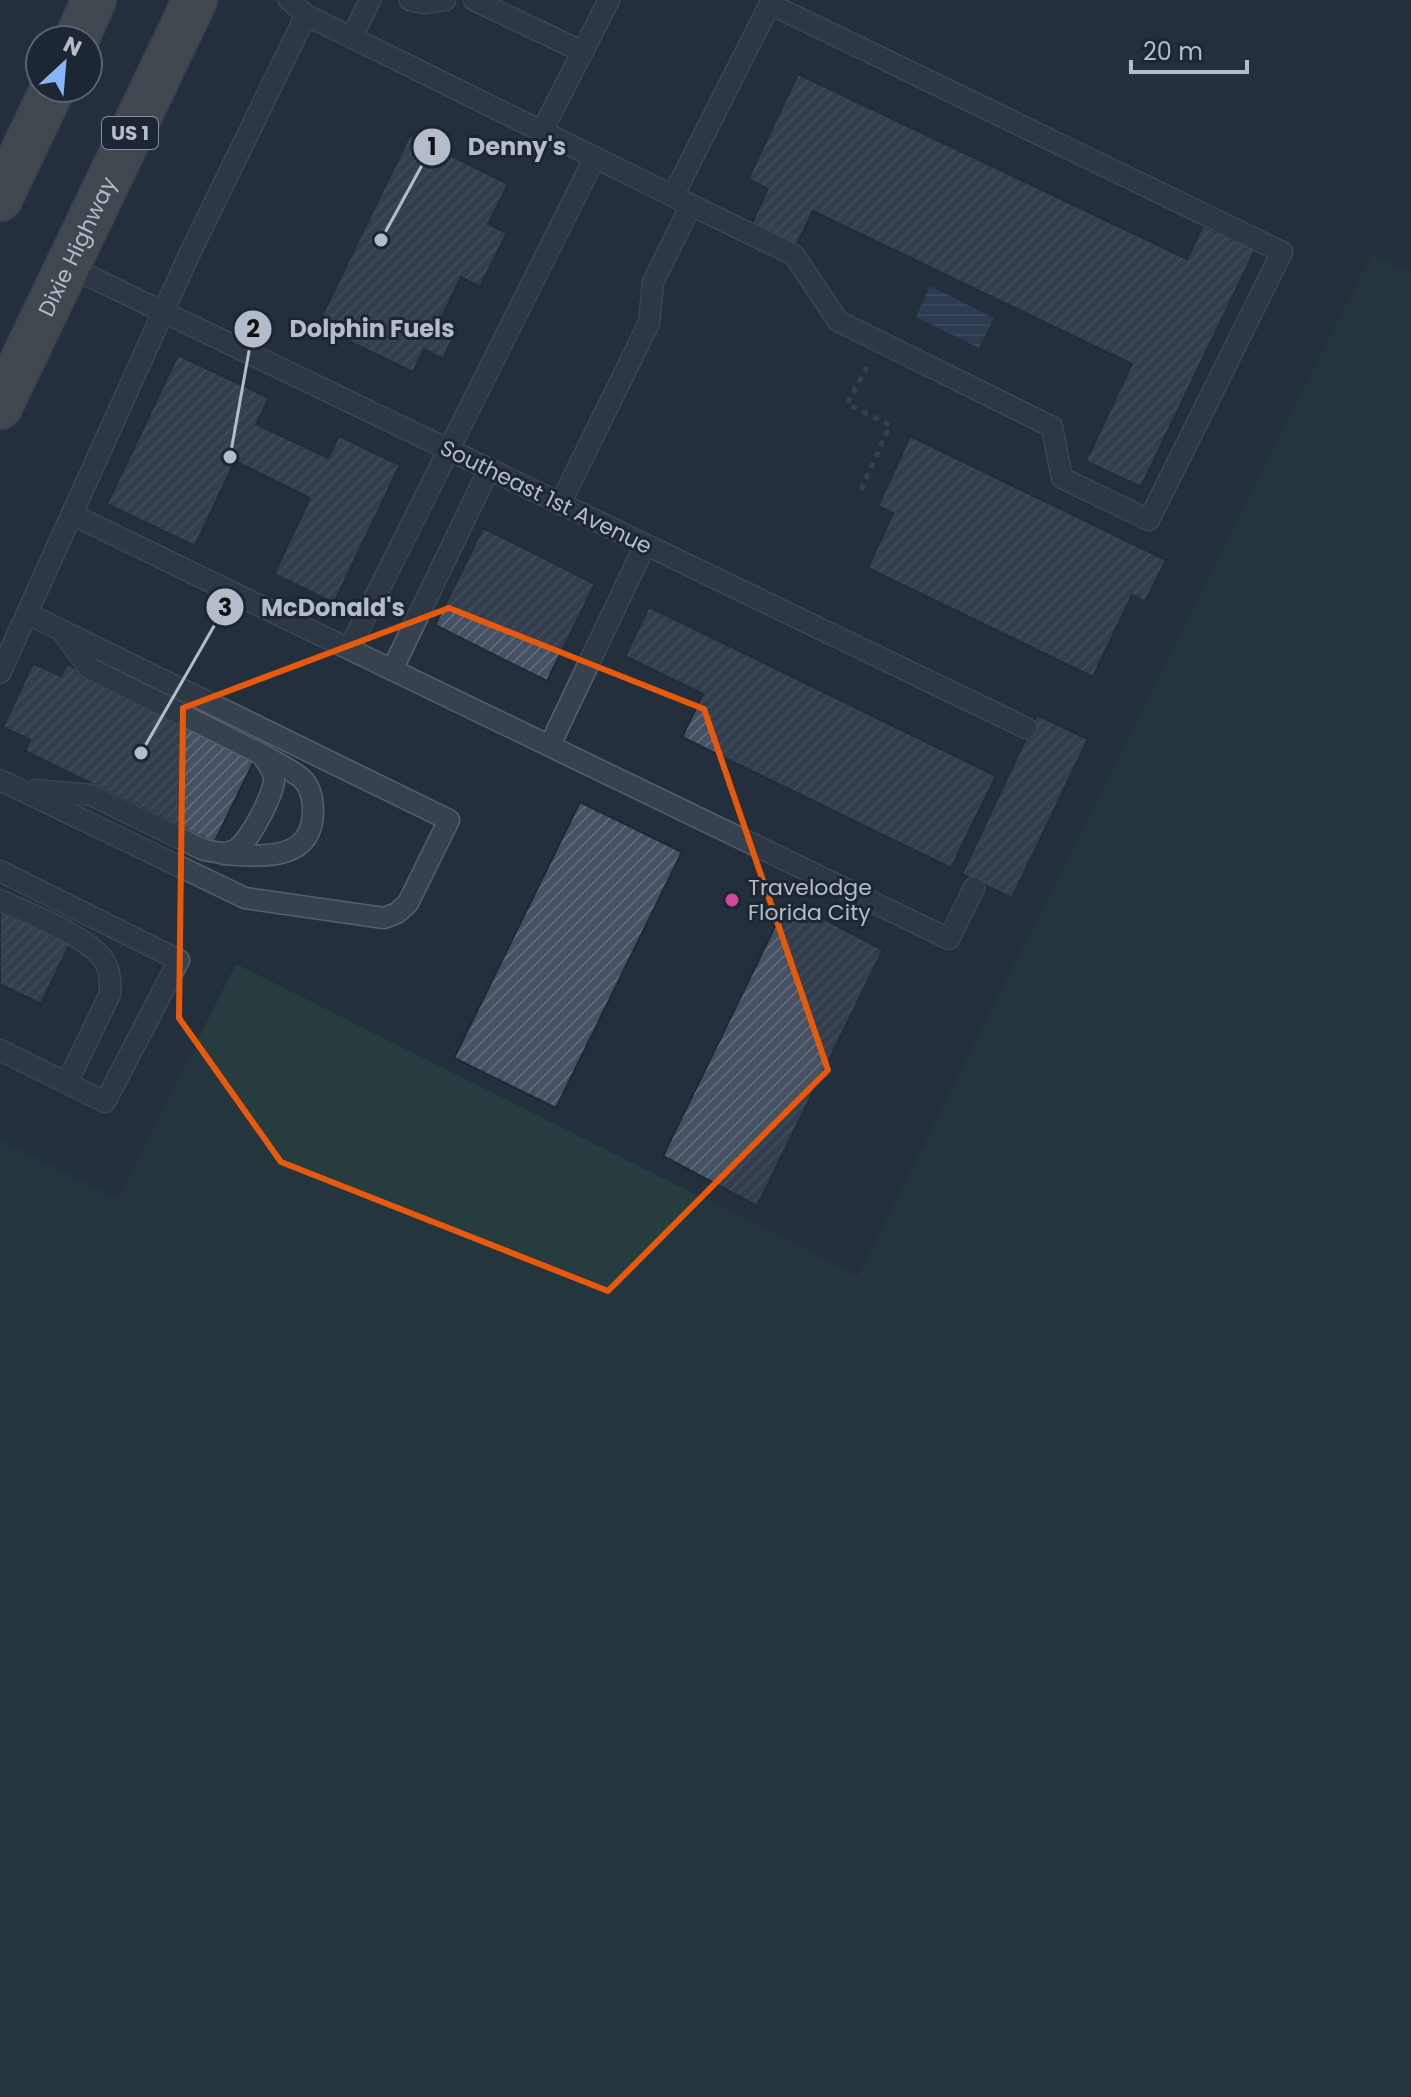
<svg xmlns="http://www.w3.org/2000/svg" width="1411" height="2097" font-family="Poppins,sans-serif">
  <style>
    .green { fill: #263c3f }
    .water { fill: url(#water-rules) }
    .building { fill: url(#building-hatch); stroke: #1f2835; stroke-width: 2 }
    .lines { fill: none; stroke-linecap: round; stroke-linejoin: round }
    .service-casing { stroke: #565f6c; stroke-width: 23 }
    .trunk-casing { stroke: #434c59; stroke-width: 47 }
    .path { stroke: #44595c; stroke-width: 5; stroke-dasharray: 6 6; stroke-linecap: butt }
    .service { stroke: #38414e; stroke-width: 20 }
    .trunk { stroke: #656462; stroke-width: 44 }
    .marked { fill: none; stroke: #e8590c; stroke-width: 6; stroke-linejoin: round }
    .hotel-dot { fill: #d1479c; stroke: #1d2633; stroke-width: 3 }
    .labels { text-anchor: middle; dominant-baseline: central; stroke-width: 6; stroke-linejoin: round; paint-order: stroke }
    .shield { fill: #1d2633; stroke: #878f9c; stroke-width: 2 }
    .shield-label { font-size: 20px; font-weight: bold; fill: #b4bcc9 }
    .street-label { font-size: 22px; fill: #b4bcc9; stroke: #1d2633 }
    .poi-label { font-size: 22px; fill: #b4bcc9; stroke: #1d2633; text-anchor: start }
    .leader { fill: none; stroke: #b4bcc9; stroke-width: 3 }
    .callout-dot { fill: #b4bcc9; stroke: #1d2633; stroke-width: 3 }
    .mark-label { font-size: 24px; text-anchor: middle; font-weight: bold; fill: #111 }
    .callout-label { font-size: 24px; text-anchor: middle; font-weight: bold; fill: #b4bcc9; stroke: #1d2633; stroke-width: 6; stroke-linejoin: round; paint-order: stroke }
  </style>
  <defs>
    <pattern id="water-rules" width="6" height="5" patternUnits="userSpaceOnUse" patternTransform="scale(2)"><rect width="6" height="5" fill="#394c67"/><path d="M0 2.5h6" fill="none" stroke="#53647b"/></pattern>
    <pattern id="building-hatch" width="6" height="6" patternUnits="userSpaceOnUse" patternTransform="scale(2)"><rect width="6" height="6" fill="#455162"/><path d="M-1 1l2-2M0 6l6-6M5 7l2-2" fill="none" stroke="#5d6877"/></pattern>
  </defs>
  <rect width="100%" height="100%" fill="#242f3e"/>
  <path class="green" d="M1372 254 1411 273V2097H0V1140L118 1199 236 964 858 1276Z"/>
  <path class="water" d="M930 286 994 318 979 348 916 317Z"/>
  <path class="building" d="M798 74 1187 259 1203 226 1255 250 1141 487 1086 461 1132 364 813 211 793 252 748 231 768 189 748 179Z
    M798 74 1187 259 1203 226 1255 250 1141 487 1086 461 1132 364 813 211 793 252 748 231 768 189 748 179Z
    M410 135 508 184 488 224 507 233 480 287 461 277 441 318 458 326 443 359 424 349 413 372 317 326Z
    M178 355 269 398 256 424 328 458 339 436 400 465 334 603 274 574 310 498 235 461 195 546 107 504Z
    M910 436 1166 560 1145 602 1132 595 1093 677 868 568 893 513 878 506Z
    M910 436 1166 560 1145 602 1132 595 1093 677 868 568 893 513 878 506Z
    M483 528 595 584 547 681 435 625Z
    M649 607 996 776 951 868 682 737 703 694 625 656Z
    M33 663 61 676 67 664 257 755 214 843 25 751 30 740 3 727Z
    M1037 715 1088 739 1012 898 962 874Z
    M580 802 682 852 556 1108 454 1058Z
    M788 900 883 950 757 1206 663 1156Z
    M0 909 70 944 41 1004 0 984Z"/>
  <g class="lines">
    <g class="service-casing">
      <path id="service" d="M289 0 306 15
        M410 0 424 3 445 0
        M474 0 583 52
        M352 37 370 0
        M542 131 609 0
        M691 205 794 255 838 321 1052 427 1062 478 1149 520 1282 252 770 4
        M66 265 1026 728
        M560 504 649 323 653 282 691 205 673 196 772 0
        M73 515 349 649 595 157
        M349 649 949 939 974 888
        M392 670 489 469
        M0 673 189 255 306 15 673 196
        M550 745 645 545
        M0 780 245 898 384 918 397 913 408 903 449 820 28 614
        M35 790 91 795 204 850C215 852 225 855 235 850 249 843 276 791 274 777 272 768 266 761 261 754L89 668 64 634
        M224 854C259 856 312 863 313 812 313 800 311 786 301 778 290 769 275 762 263 755
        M0 871 179 960 105 1102 0 1050
        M0 900C27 913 94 938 106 964 111 974 110 984 110 994L67 1083"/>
    </g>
    <g class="trunk-casing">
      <g id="trunk">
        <path d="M76 40 94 0"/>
        <path d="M0 199 53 88"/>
        <path id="s1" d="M0 407 195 0"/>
      </g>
    </g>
    <path class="path" d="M861 490 890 425 847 404 867 367"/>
    <use href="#service" class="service"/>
    <use href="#trunk" class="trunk"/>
  </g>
  <path d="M0 0H1411V2097H0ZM449 608 704 709 828 1070 608 1291 281 1162 179 1018 183 708Z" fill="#242f3e" fill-opacity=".55" fill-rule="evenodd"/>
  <path class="marked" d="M449 608 704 709 828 1070 608 1291 281 1162 179 1018 183 708Z"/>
  <circle class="hotel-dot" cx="732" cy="900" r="8"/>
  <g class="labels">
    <rect class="shield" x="102" y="117" width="56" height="32" rx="6"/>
    <g class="shield-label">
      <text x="130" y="133">US 1</text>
    </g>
    <g class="street-label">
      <text stroke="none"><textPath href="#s1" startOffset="178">Dixie Highway</textPath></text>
      <text transform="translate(546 497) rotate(26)">Southeast 1st Avenue</text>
    </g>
    <g class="poi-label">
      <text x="748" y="887">Travelodge<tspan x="748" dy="25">Florida City</tspan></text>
    </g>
  </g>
  <path class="leader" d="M381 240L432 147M230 457L253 329M141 753L225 607"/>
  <g class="callout-dot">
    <circle cx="381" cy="240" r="8"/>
    <circle cx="230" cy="457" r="8"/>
    <circle cx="141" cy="753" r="8"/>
    <circle cx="432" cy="147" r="20"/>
    <circle cx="253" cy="329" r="20"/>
    <circle cx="225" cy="607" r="20"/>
  </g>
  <g class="mark-label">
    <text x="432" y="155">1</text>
    <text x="253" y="337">2</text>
    <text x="225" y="616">3</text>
  </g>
  <g class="callout-label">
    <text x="517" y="155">Denny's</text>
    <text x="372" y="337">Dolphin Fuels</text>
    <text x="333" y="616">McDonald's</text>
  </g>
  <g transform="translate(64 64) rotate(26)"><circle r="38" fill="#1d2633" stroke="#59626f" stroke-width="2"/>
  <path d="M0-6L14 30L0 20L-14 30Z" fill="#8ab4f8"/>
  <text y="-12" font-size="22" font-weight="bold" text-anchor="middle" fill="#b4bcc9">N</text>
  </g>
  <path d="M1131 60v12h116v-12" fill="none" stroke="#b4bcc9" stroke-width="4"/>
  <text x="1143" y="60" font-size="24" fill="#b4bcc9" stroke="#1d2633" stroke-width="6" paint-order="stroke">20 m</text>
</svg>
